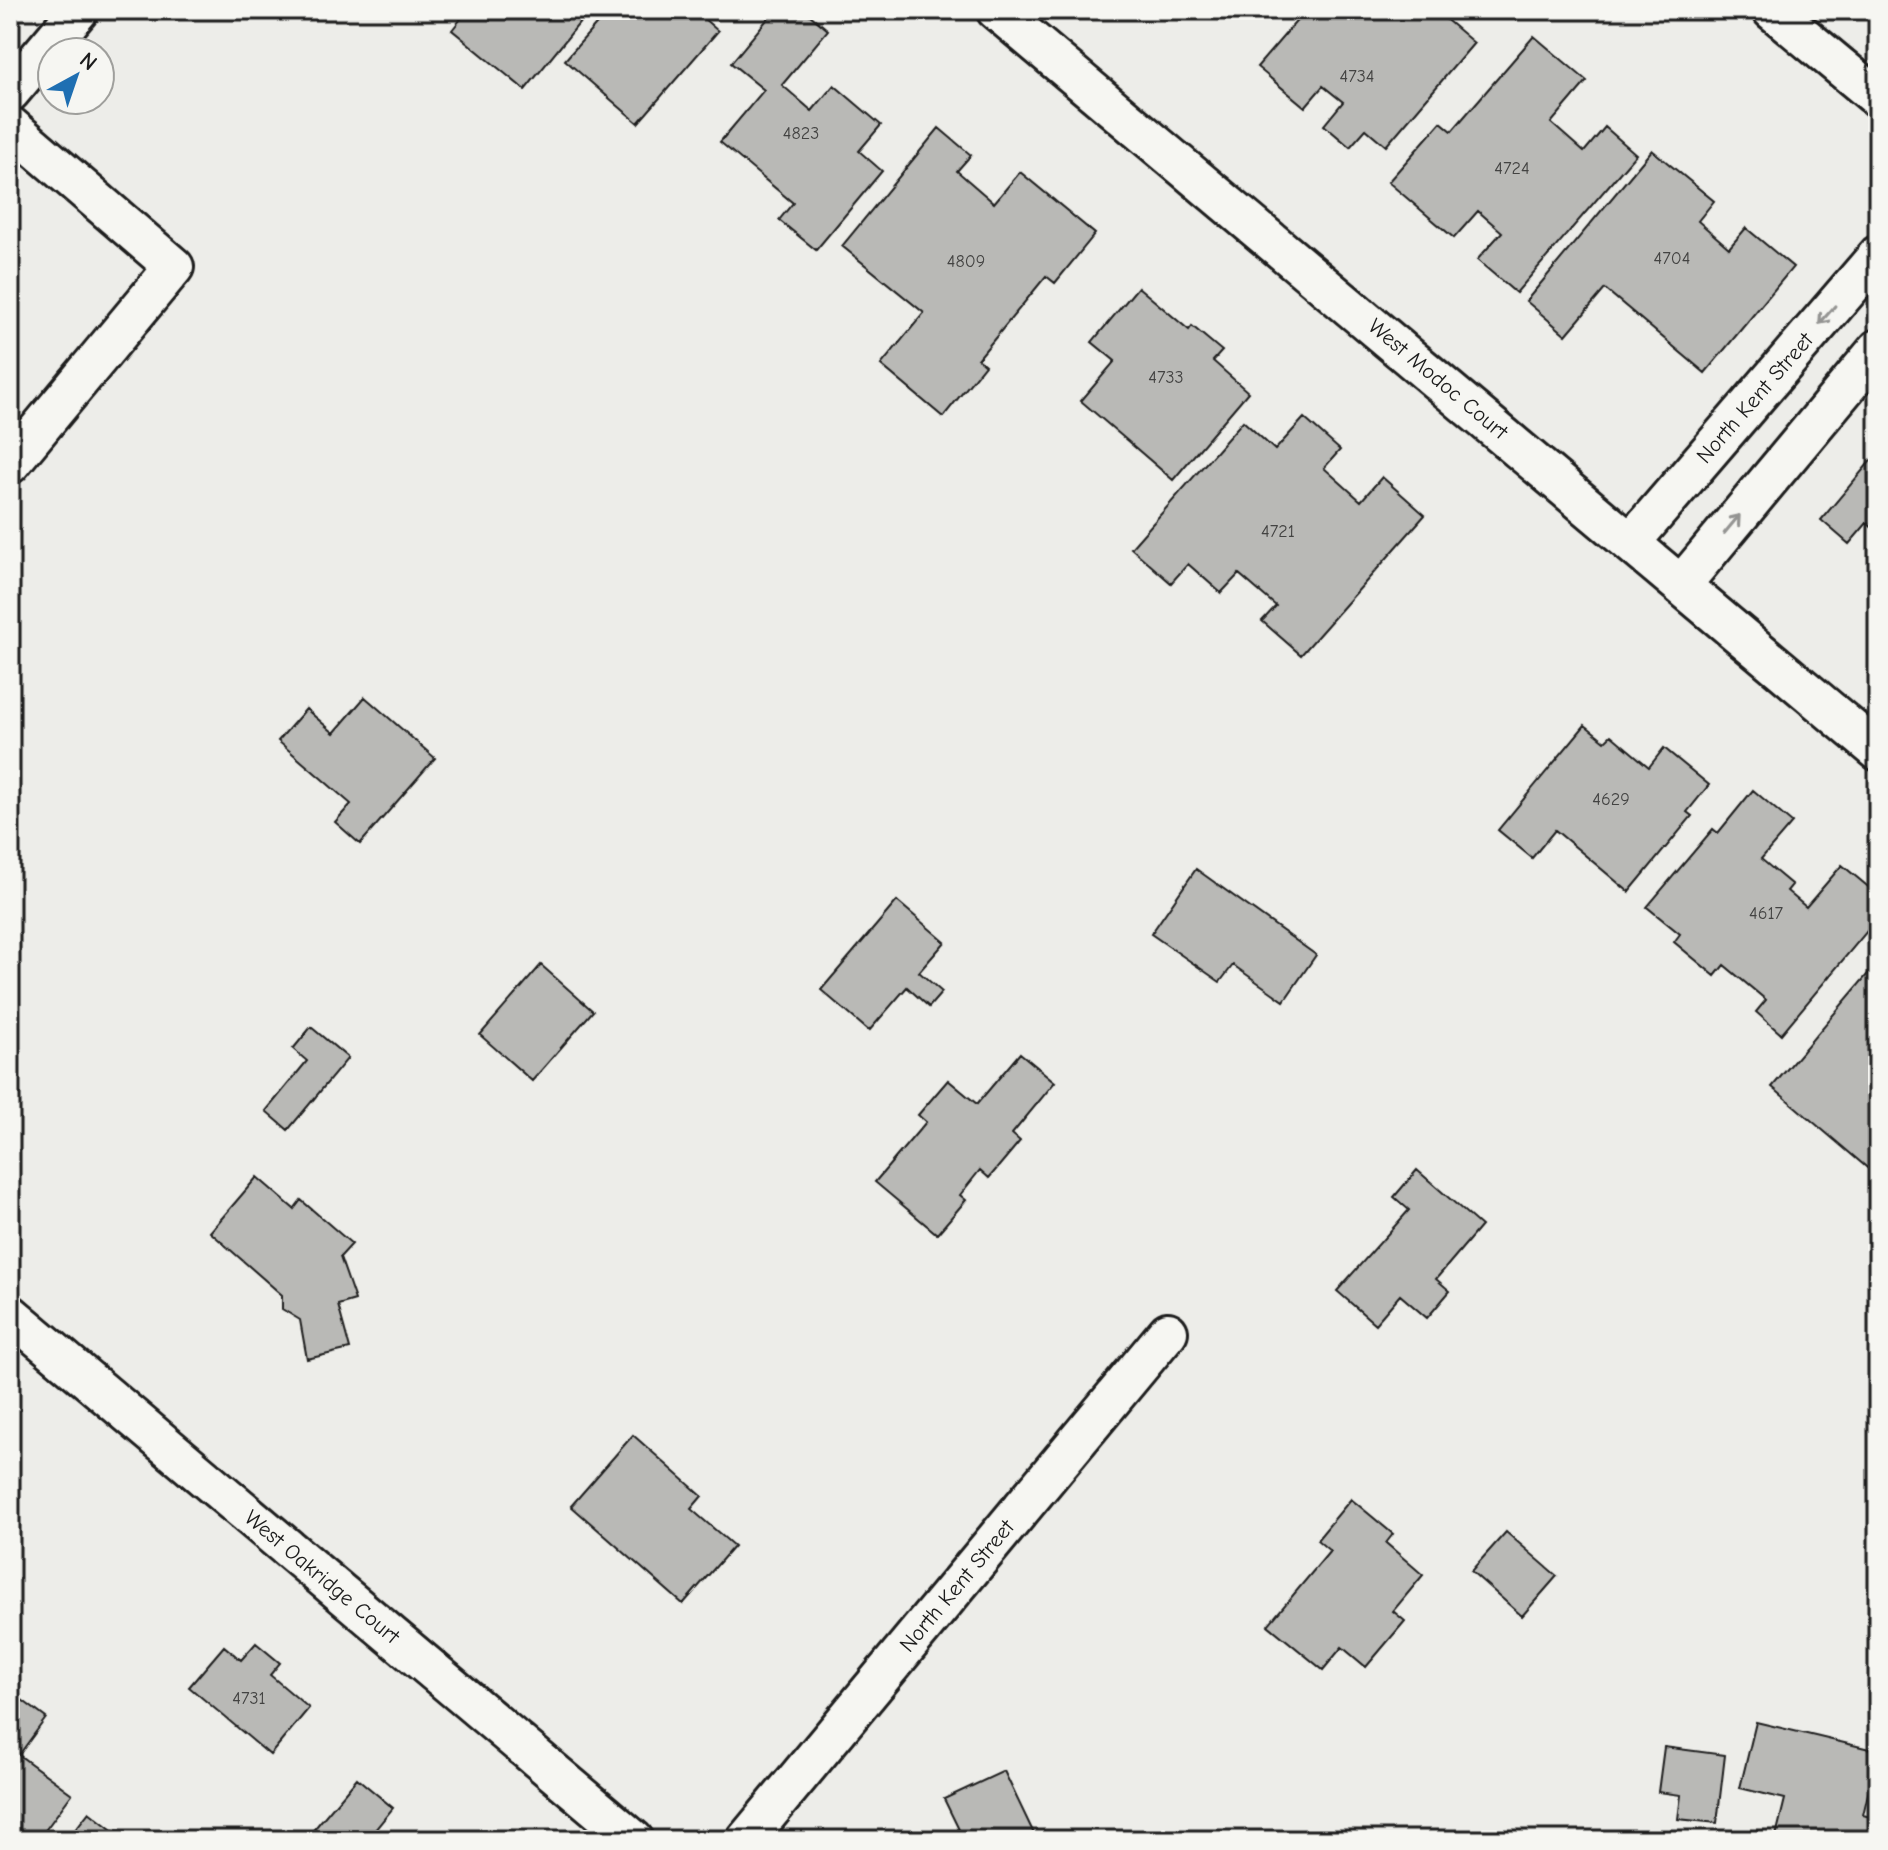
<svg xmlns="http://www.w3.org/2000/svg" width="1888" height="1850" font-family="'Comic Neue',sans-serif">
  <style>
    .building { fill: #b9b9b6; stroke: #1c1c1c; stroke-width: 2 }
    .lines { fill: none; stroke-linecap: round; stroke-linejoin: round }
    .street-casing { stroke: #1c1c1c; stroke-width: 44 }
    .street { stroke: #f6f6f2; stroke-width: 38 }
    .oneway { stroke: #949492 }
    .labels { text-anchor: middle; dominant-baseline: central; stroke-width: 7; stroke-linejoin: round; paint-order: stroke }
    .number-label { font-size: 18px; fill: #434342 }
    .street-label { font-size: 22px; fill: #1c1c1c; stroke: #f6f6f2 }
  </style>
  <rect width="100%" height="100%" fill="#edede9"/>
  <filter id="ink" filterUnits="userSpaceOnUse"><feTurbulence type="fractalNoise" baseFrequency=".0125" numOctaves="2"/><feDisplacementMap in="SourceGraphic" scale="16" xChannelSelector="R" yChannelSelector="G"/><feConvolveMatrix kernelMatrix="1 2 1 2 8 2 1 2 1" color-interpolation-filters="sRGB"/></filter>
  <g filter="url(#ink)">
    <path class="building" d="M468 10H590L525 90 452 30Z
      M609 10H694L718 31 638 123 565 60Z
      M775 10H804L828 30 782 85 812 111 834 85 881 125 859 151 882 171 816 250 779 220 793 203 720 142 764 90 731 63Z
      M1306 10H1435L1474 43 1386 146 1366 129 1350 147 1324 125 1343 102 1323 86 1305 107 1257 67Z
      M1534 36 1587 81 1551 123 1584 152 1605 127 1636 154 1516 293 1477 260 1502 232 1478 211 1454 238 1388 182 1441 122 1452 131Z
      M939 128 971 155 957 171 994 203 1020 172 1095 234 1055 283 1046 276 978 359 985 365 943 417 881 365 924 313 842 246Z
      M1652 150 1714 201 1698 221 1729 248 1746 228 1793 267 1705 373 1605 289 1566 335 1526 301Z
      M1138 287 1189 330 1192 326 1222 351 1213 361 1248 392 1173 480 1081 401 1115 361 1092 342Z
      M1304 418 1340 450 1324 468 1361 501 1382 477 1425 515 1301 655 1262 621 1276 606 1239 574 1221 593 1188 564 1171 583 1131 548 1243 421 1275 450Z
      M1878 452V533L1867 523 1849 544 1821 520Z
      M365 697 435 758 360 844 335 822 351 804 278 741 306 709 334 733Z
      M1585 725 1605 741 1611 735 1649 767 1664 748 1709 785 1687 812 1692 816 1629 892 1555 830 1532 858 1498 830Z
      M1753 790 1792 823 1761 859 1792 885 1787 891 1806 907 1842 865 1878 895V918L1781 1034 1756 1012 1766 1000 1724 965 1715 976 1674 942 1680 934 1647 907 1713 829 1718 833Z
      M1196 869 1316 955 1284 1001 1233 965 1220 982 1151 934Z
      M897 901 945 942 919 972 942 992 929 1007 907 987 869 1031 821 990Z
      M1878 962V1177L1772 1087Z
      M541 965 593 1011 532 1081 480 1035Z
      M311 1027 348 1058 288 1130 266 1111 307 1061 293 1049Z
      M1020 1053 1055 1082 1012 1134 1020 1141 989 1178 980 1170 960 1195 966 1200 937 1234 875 1182 926 1122 918 1115 948 1080 977 1104Z
      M1417 1170 1481 1226 1436 1279 1450 1291 1427 1318 1400 1295 1375 1324 1337 1291 1409 1210 1394 1197Z
      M257 1177 294 1209 301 1200 352 1244 340 1257 355 1300 338 1305 350 1349 307 1359 300 1320 282 1309V1295L210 1232Z
      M633 1435 702 1496 691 1509 734 1546 683 1604 571 1506Z
      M1351 1499 1393 1534 1386 1543 1423 1575 1393 1611 1405 1621 1366 1667 1342 1647 1323 1670 1268 1625 1330 1551 1317 1540Z
      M1506 1532 1557 1576 1522 1616 1471 1571Z
      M256 1643 280 1663 270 1675 309 1708 270 1755 189 1687 224 1646 241 1660Z
      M10 1691 46 1718 19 1755 72 1794 38 1840H10Z
      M1756 1722 1878 1751 1863 1815 1878 1819 1877 1840H1775L1785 1799 1740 1788Z
      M1664 1747 1725 1755 1717 1823 1678 1819 1681 1795 1658 1792Z
      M1004 1771 1037 1840H964L944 1799Z
      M357 1778 393 1808 370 1836 375 1840H305Z
      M89 1812 125 1840H67Z"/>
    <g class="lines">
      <g class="street-casing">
        <path id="street" d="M996 10 1878 751
          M1772 10 1878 98
          M10 92 79 10
          M10 126 174 267 10 464
          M1632 541 1878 255
          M1682 584 1878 349
          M10 1314 634 1840
          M746 1840 1168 1332"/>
      </g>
      <use href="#street" class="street"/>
    </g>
    <defs><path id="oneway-shaft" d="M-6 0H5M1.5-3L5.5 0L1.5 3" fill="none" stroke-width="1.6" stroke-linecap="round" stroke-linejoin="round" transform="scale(2)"/></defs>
    <g class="oneway">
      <use href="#oneway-shaft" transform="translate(1827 315) rotate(131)"/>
      <use href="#oneway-shaft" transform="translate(1732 524) rotate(-50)"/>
    </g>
  </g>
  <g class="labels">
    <g class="number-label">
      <text x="1357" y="76">4734</text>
      <text x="801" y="133">4823</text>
      <text x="1512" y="168">4724</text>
      <text x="1672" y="258">4704</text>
      <text x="966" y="261">4809</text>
      <text x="1166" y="377">4733</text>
      <text x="1278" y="531">4721</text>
      <text x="1611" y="799">4629</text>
      <text x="1766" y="913">4617</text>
      <text x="249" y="1698">4731</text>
    </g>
    <g class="street-label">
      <text transform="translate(1438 379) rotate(40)">West Modoc Court</text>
      <text transform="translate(1755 398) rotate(-49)">North Kent Street</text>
      <text transform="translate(322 1577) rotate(40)">West Oakridge Court</text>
      <text transform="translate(957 1586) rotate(-50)">North Kent Street</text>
    </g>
  </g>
  <rect width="1888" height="1850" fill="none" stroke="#f6f6f2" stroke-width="40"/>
  <rect x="20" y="20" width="1848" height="1810" fill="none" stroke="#1c1c1c" stroke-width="3" filter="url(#ink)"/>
  <g transform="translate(76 76) rotate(40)"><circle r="38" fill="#f6f6f2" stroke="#9f9f9c" stroke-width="2"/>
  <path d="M0-6L14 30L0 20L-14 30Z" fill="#1f6fb2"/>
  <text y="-12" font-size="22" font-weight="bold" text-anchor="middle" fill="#1c1c1c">N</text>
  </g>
</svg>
